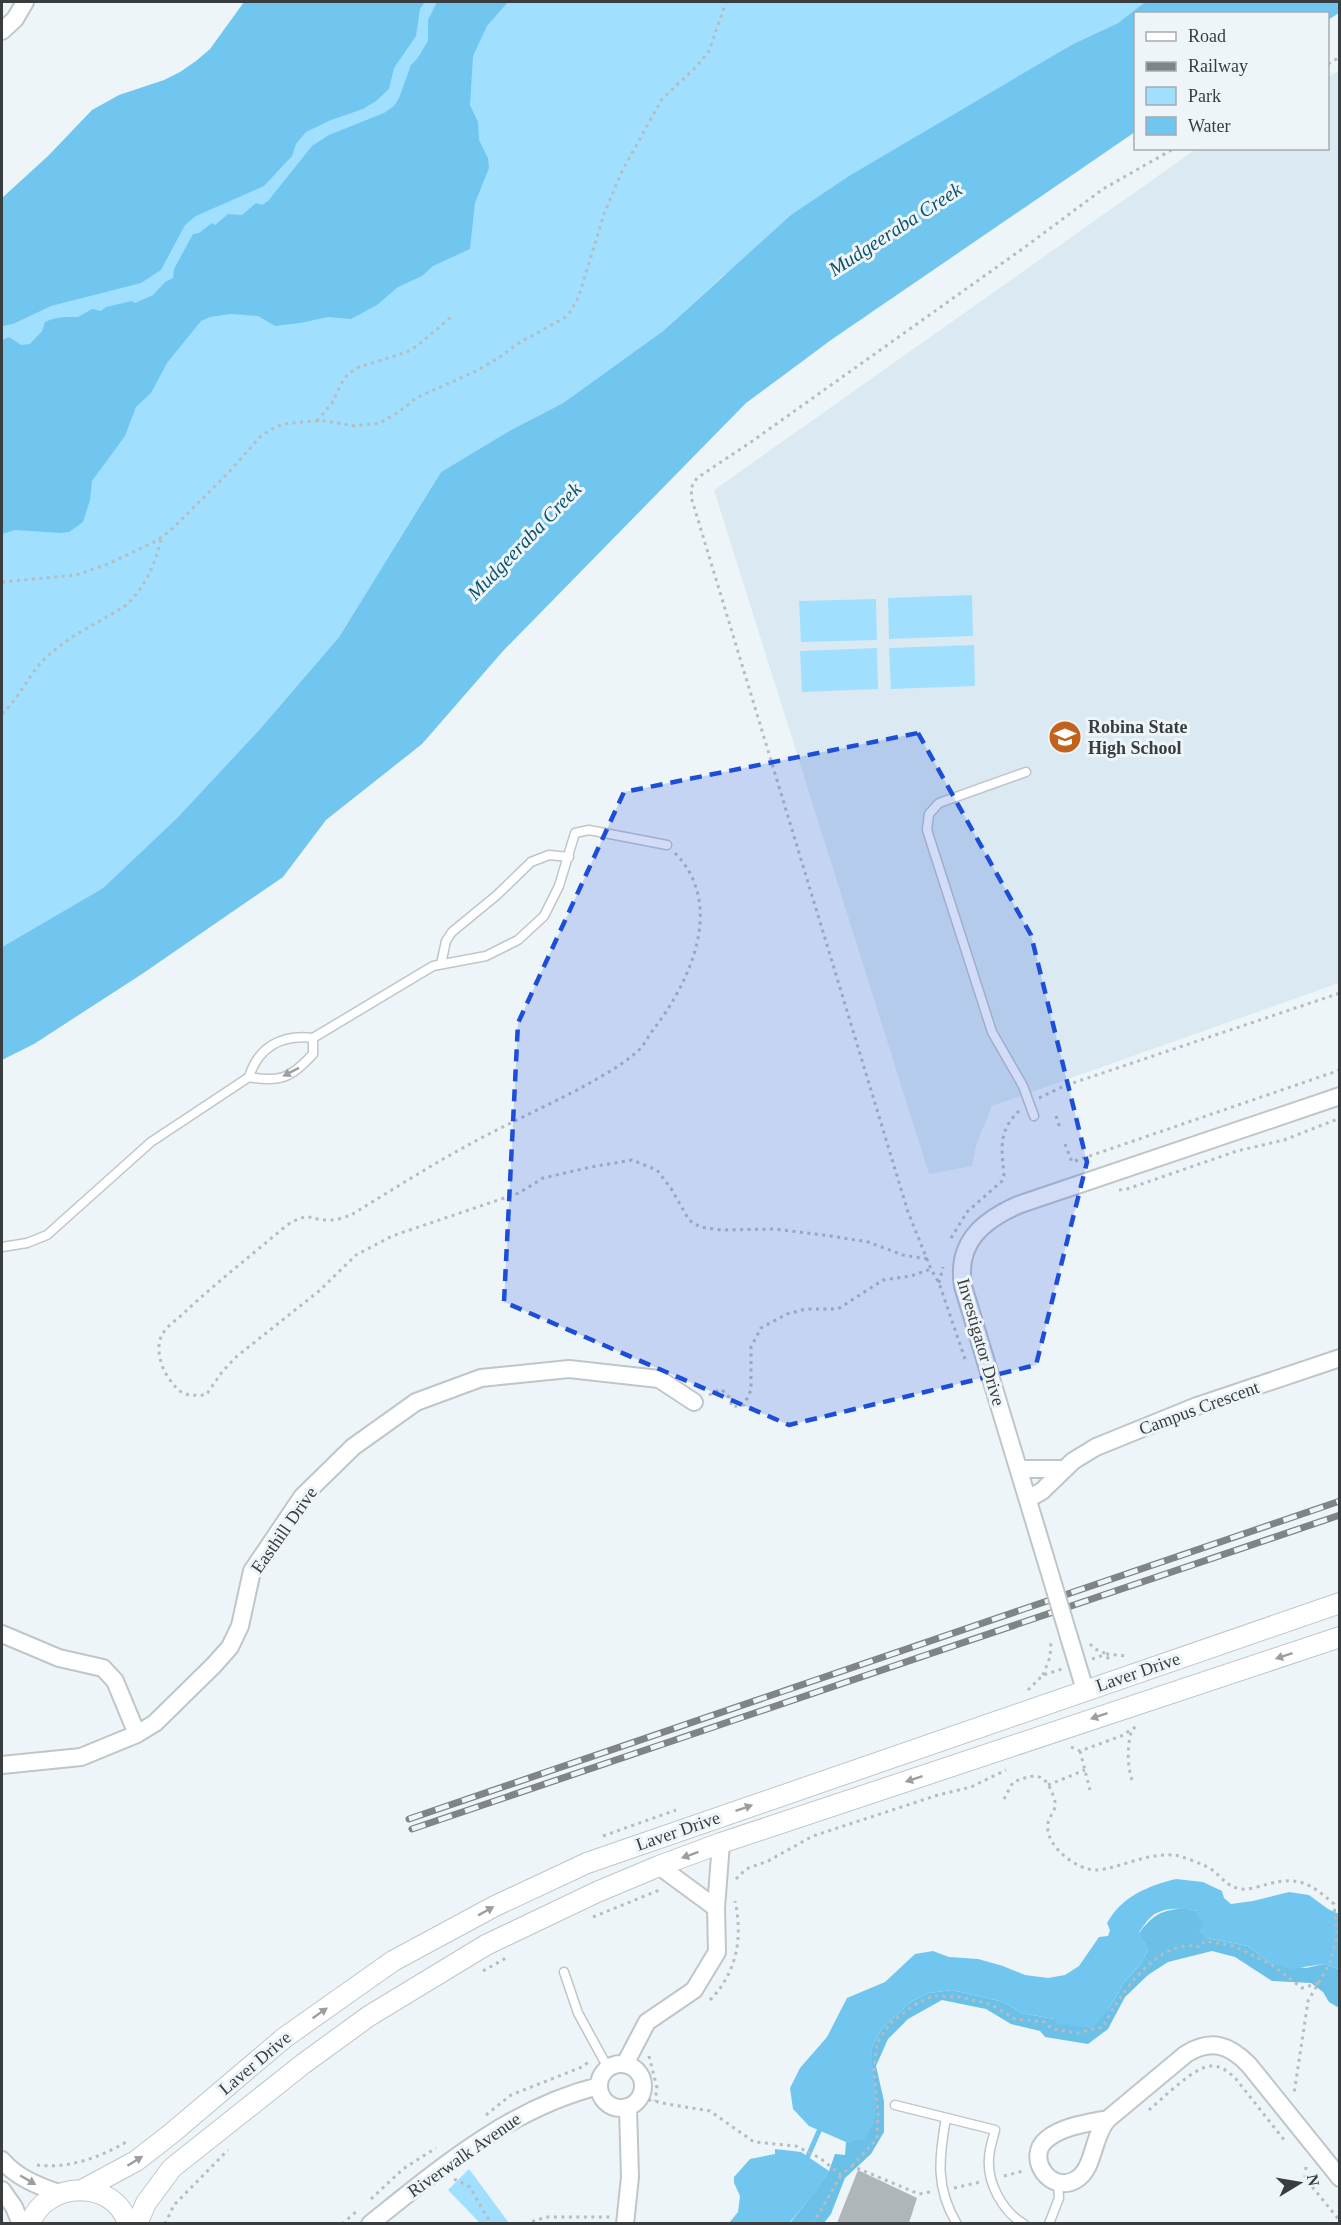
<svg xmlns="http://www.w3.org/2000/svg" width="1341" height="2225" font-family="'Times New Roman',serif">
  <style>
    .built { fill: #dbeaf2 }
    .green { fill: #a1dfff }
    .forest { fill: #6bc0e8 }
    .water { fill: #71c6ef }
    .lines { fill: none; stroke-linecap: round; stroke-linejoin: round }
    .stream { stroke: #71c6ef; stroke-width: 5 }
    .building { fill: #afb6ba }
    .service-casing { stroke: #bfc6ca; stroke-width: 11 }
    .minor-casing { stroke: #bfc6ca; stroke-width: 20 }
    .tertiary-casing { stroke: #bfc6ca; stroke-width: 22 }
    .path { stroke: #b6bcbf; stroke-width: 3; stroke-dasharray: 3 4.5; stroke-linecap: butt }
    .service { stroke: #fff; stroke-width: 8 }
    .minor { stroke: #fff; stroke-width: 16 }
    .tertiary { stroke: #fff; stroke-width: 20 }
    .rail-casing { stroke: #7f8487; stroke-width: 7 }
    .rail { stroke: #eef5f9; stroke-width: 4.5; stroke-dasharray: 14; stroke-linecap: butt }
    .minor-bridge-casing { stroke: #bfc6ca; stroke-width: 20; stroke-linecap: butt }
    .minor-bridge { stroke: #fff; stroke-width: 16 }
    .oneway { fill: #9c9e9f }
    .marked { fill: #1d4ed8; fill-opacity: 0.2; stroke: #1d4ed8; stroke-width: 4.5; stroke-dasharray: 12 8; stroke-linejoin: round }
    .labels { text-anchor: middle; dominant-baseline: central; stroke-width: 6; stroke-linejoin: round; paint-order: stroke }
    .poi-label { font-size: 18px; font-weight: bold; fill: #3a3d3f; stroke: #eef5f9; text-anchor: start }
    .street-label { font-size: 18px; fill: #3a3d3f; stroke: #eef5f9 }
    .water-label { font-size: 20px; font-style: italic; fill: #0c536e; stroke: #eef5f9 }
  </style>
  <rect width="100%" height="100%" fill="#eef5f9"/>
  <path class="built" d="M1339 71V983L992 1106 976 1145 972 1166 929 1174 714 490 1196 149 1328 148V77Z"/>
  <path class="green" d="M334 2H1145L1118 23 1073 44 952 117 723 276 663 331 563 403 509 431 441 472 339 637 260 729 177 818 103 888 2 947V246Z
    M972 595 973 636 889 639 888 598Z
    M876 599 877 640 801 642 799 601Z
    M974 645 975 686 891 689 889 648Z
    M877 648 878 689 802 692 800 651Z
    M469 2169 509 2223H480L448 2190Z"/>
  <path class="forest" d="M1184 1908 1197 1911 1204 1923 1206 1938 1248 1946 1270 1963 1306 1968 1324 1964 1339 1969V2008L1329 2002 1323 1992 1311 1983 1272 1981 1235 1957 1212 1951 1168 1962 1148 1975 1125 1997 1108 2029 1088 2044 1045 2037 1040 2031 1011 2024 986 2009 942 2000 908 2019 888 2039 876 2066 884 2101V2132L871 2154 845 2178 831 2214 824 2223 789 2224 816 2191 829 2171 835 2154 845 2155 846 2142 865 2138 872 2075 871 2049 882 2028 912 2001 929 1993 952 1990 1004 2002 1021 2013 1054 2019 1108 2010 1125 1981 1140 1965 1148 1950 1139 1933C1154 1914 1160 1911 1184 1908Z"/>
  <path class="water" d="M244 2H425L420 9 416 36 394 68 389 89 376 101 363 109 331 120 306 132 296 144 292 156 264 186 196 216 185 225 161 270 141 283 51 306 13 324 2 326V198L48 156 92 110 119 95 164 80 180 72 196 61 210 49Z
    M437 2H508L487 26 473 56 470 105 478 122 479 140 488 158 489 168 475 203 470 249 433 266 422 276 398 287 377 305 351 319 328 317 300 323 275 326 258 316 230 314 210 317 201 321 167 363 151 393 136 407 125 436 92 481 90 500 83 522 69 532 60 533 15 530 2 534V340L9 337 21 345 30 344 42 331 45 322C58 316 65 317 78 317L92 309 101 311 106 307 132 301 135 303 153 295 165 282 173 278 174 269 193 234 199 233 212 223 215 225 228 214 242 215 256 203 262 205 268 201 312 146 329 135 384 113 394 106 399 98 411 65 417 59 428 41V20Z
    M1145 2H1339V13L1328 20V14H1136L1135 132 831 340 746 403 503 651 422 744 326 820 283 877 142 974 34 1044 2 1060V947L103 888 177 818 260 729 339 637 441 472 509 431 563 403 663 331 791 215 849 176 1073 44 1118 23Z
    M1176 1879 1203 1882 1222 1891 1224 1898 1231 1904 1253 1901 1289 1892 1309 1895 1328 1909 1339 1914V1969L1324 1964 1290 1969 1270 1963 1248 1946 1206 1938 1199 1932 1204 1923 1196 1916 1197 1911C1183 1908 1164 1907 1152 1916 1147 1920 1143 1927 1139 1932L1148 1950 1140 1965 1125 1981 1108 2010 1093 2028 1058 2024 1054 2019 1021 2013 1004 2002 952 1990 929 1993 912 2001 882 2028 871 2049 876 2104 874 2122 865 2139 846 2142 809 2126 793 2109 790 2088 800 2068 827 2037 847 1998 885 1982 915 1954 933 1951 949 1957 978 1959 1003 1966 1025 1975 1048 1978 1065 1975 1079 1966 1099 1937 1108 1936 1110 1930 1107 1923C1122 1896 1148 1886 1176 1879Z
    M775 2149 801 2152 829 2171 816 2192 789 2223H729L738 2212 740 2196 734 2183V2177L750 2159 775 2154Z"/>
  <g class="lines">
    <path class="stream" d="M808 2156 819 2131"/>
  </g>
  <path class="building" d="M858 2170 917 2198 909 2223H837Z"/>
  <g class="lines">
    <g class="service-casing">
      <path id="service" d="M1026 772 939 803 929 814 927 830 992 1032 1023 1086 1034 1116
        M441 964 446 941 452 932 497 895 531 862 549 855 569 857
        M249 1077C281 1083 292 1077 313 1054V1038
        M2 1247 27 1243 47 1235 151 1142 249 1077C258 1047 282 1034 313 1038L433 966 486 956 518 940 544 916 559 886 575 833 589 830 667 845
        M564 1972 578 2013 608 2068
        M895 2105 995 2130C993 2139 989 2149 989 2159 987 2183 1003 2212 1024 2224
        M946 2118C939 2157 935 2188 957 2224
        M1049 2224 1059 2198 1058 2184"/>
    </g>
    <g class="minor-casing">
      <path id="minor" d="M2 31 15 19 25 2
        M1019 1469H1064
        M1028 1499 1042 1491 1073 1461 1096 1447 1197 1406 1340 1358
        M1045 1557 963 1286C956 1243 982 1221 1018 1205L1340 1096
        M2 1634 59 1658 103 1668 115 1681 137 1734 81 1757 2 1765
        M1069 1637 1085 1690
        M137 1734 155 1723 214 1665 230 1647 240 1626 252 1571 302 1497 353 1447 416 1402 481 1378 569 1369 659 1379 694 1402
        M659 1866 716 1908
        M599 2086a22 22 0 1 1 44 0a22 22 0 1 1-44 0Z
        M625 2064 647 2022 694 1990 717 1952 716 1908 721 1843
        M1108 2119 1186 2054C1211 2039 1229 2044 1249 2065L1340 2178
        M1108 2119C1092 2136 1095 2167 1077 2179 1051 2196 1024 2157 1047 2139 1063 2126 1088 2123 1108 2119Z
        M2 2160C16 2177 38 2186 59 2193
        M2 2190 14 2207 21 2224
        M370 2224C440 2168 510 2108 599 2086
        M625 2224 630 2177 628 2108"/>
    </g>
    <g class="tertiary-casing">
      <path id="tertiary" d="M84 2189 136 2161 172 2133 284 2038 393 1961 495 1906 587 1863 1340 1603
        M30 2224C45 2180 115 2178 128 2224
        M137 2224 146 2203 172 2168 303 2064 369 2016 486 1945 597 1892 659 1866 721 1843 1340 1637"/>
    </g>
    <path class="path" d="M1328 64 1340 57
      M317 421 332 403 343 380 349 373 359 367 407 352 417 346 451 317
      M2 582 76 575 108 564 156 541 170 531 229 472 261 436 272 429 283 424 312 421H326L355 426 380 423 400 411 416 398 476 371 500 357 517 344 564 318 571 311 579 296 604 214 621 173 662 99 696 67 709 51 726 2
      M2 714C17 700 26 681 39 665 61 639 97 624 125 606 145 588 155 565 161 539
      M675 853C726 905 690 982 653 1030 648 1036 645 1044 640 1049 622 1066 600 1077 579 1089 548 1105 516 1120 485 1136 439 1160 395 1188 351 1215 345 1217 337 1220 331 1220 309 1221 312 1210 287 1225 253 1254 218 1281 186 1311 179 1318 168 1325 163 1333 155 1345 160 1366 168 1377 180 1395 185 1396 206 1395L222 1372 236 1357 319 1291 356 1255 392 1236 519 1193 543 1178 596 1166 632 1160 657 1170 672 1190 689 1220 700 1227 721 1230 774 1229 831 1236 868 1242 903 1255 928 1259
      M1039 1098 1064 1086 1340 993
      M1056 1116 1060 1128
      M1065 1144 1072 1162 1340 1070
      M1119 1190 1127 1189 1237 1151 1284 1140 1340 1118
      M951 1238 967 1212 1002 1181 1004 1176C1002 1150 997 1132 1019 1111
      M939 1283 943 1267
      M965 1359 939 1283 931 1269 908 1212 692 500 691 488 697 478 751 442 1025 247 1103 189 1175 148
      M709 1395 721 1389 729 1397 732 1407 744 1405 751 1390V1347L761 1328 787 1314 806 1309H838L883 1280 911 1276 931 1269
      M1090 1644 1095 1649 1107 1654 1109 1663
      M1092 1659 1107 1654 1126 1656
      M1043 1675 1050 1657 1051 1641
      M1028 1690 1043 1675 1062 1669
      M1071 1747 1080 1751 1121 1736 1139 1725
      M1080 1751 1090 1790
      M1132 1780C1127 1764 1127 1745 1132 1729
      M1048 1785 1085 1770
      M1004 1799 1013 1782C1030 1776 1042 1770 1051 1790 1053 1795 1056 1801 1055 1807 1054 1813 1048 1818 1048 1824 1044 1845 1077 1871 1097 1870 1120 1868 1146 1853 1173 1855 1180 1855 1205 1865 1211 1869 1222 1877 1227 1887 1241 1889 1249 1890 1260 1886 1268 1884 1299 1876 1310 1883 1334 1904L1337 1936 1330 1963 1308 2001 1294 2094
      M603 1836 676 1810
      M736 1879 746 1869 768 1861 813 1836 938 1795 971 1787 1006 1770
      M593 1917 662 1889
      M483 1971 506 1958
      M710 2000C737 1972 743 1938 735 1901
      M649 2056 657 2088 655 2101
      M641 2098 667 2104 710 2111 754 2142 796 2146 820 2158 841 2175 852 2166 919 2194 930 2192
      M1149 2110C1162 2099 1195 2066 1211 2066 1222 2066 1229 2072 1236 2079L1285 2141
      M486 2115 511 2095 582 2067 591 2060
      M37 2165C69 2169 101 2157 128 2141
      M852 2166 877 2139 878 2113 874 2069 877 2043 890 2023 916 2004 933 1996 959 1997 990 2004 1015 2019 1045 2022 1052 2029 1077 2033 1103 2027C1119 1995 1158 1937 1200 1947L1205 1941 1234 1946 1272 1965 1302 1988 1319 1983
      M1306 2167 1305 2178 1340 2221
      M1004 2176 1023 2171
      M454 2179 470 2187 486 2216 493 2224
      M954 2188 980 2182
      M371 2199 403 2169 436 2148
      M165 2224 174 2205 228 2150
      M342 2224 357 2211
      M525 2224 546 2217H610
      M813 2224 841 2175"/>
    <use href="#service" class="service"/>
    <use href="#minor" class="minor"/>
    <use href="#tertiary" class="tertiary"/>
    <g class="rail-casing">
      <path id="rail" d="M409 1819 1340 1501
        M412 1829 1340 1515"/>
    </g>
    <use href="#rail" class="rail"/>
    <g class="minor-bridge-casing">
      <path id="minor-bridge" d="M1045 1557 1069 1637"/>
    </g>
    <use href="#minor-bridge" class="minor-bridge"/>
  </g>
  <defs><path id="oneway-solid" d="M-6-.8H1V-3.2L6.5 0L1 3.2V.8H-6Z" transform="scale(1.5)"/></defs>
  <g class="oneway">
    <use href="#oneway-solid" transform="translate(291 1072) rotate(153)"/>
    <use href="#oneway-solid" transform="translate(1284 1656) rotate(162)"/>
    <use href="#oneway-solid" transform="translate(1099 1716) rotate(161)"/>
    <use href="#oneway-solid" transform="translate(914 1779) rotate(162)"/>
    <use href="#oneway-solid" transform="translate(744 1808) rotate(-19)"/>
    <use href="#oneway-solid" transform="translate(690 1855) rotate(160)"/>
    <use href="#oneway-solid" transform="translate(486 1911) rotate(-29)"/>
    <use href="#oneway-solid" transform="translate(320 2013) rotate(-35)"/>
    <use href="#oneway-solid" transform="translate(135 2161) rotate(-32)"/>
    <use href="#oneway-solid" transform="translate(28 2180) rotate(30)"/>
  </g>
  <path class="marked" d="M918 733 1031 935 1087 1162 1036 1365 789 1425 504 1302 518 1023 624 792Z"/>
  <defs>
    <g id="school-disc" transform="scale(1.725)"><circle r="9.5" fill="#c1621d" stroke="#eef5f9"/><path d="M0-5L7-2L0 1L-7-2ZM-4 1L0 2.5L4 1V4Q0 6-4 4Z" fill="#fff"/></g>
  </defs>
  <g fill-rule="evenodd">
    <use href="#school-disc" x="1065" y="737"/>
  </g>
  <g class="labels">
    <g class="poi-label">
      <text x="1088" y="727">Robina State<tspan x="1088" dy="21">High School</tspan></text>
    </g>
    <g class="street-label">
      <text transform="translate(981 1342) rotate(74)">Investigator Drive</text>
      <text transform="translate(1199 1408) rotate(-20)">Campus Crescent</text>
      <text transform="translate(284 1530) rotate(-55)">Easthill Drive</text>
      <text transform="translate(1138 1672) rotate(-19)">Laver Drive</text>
      <text transform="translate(678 1831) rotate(-19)">Laver Drive</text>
      <text transform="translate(255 2063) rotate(-40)">Laver Drive</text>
      <text transform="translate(464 2155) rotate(-35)">Riverwalk Avenue</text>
    </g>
    <g class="water-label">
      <text transform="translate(895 229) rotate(-33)">Mudgeeraba Creek</text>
      <text transform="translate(524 541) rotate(-46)">Mudgeeraba Creek</text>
    </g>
  </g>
  <rect width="1341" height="2225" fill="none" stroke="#3a3d3f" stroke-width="6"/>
  <rect x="1134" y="12" width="195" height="138" fill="#eef5f9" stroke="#a6abaf" stroke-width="1.5"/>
  <rect x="1146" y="32" width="30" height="9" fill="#ffffff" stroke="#a6abaf" stroke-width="1.5"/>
  <text x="1188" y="42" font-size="18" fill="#3a3d3f">Road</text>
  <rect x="1146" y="62" width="30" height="9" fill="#7f8487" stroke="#a6abaf" stroke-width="1.5"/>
  <text x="1188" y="72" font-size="18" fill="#3a3d3f">Railway</text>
  <rect x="1146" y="87" width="30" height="18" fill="#a1dfff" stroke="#a6abaf" stroke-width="1.5"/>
  <text x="1188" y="102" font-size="18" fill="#3a3d3f">Park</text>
  <rect x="1146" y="117" width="30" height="18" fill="#71c6ef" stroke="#a6abaf" stroke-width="1.5"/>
  <text x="1188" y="132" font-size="18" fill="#3a3d3f">Water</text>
  <g transform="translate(1299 2183) rotate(79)" stroke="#eef5f9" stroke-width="4.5" paint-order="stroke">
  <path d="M0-4.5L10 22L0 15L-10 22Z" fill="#3a3d3f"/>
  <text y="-9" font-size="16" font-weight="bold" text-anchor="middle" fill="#3a3d3f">N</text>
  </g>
</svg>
